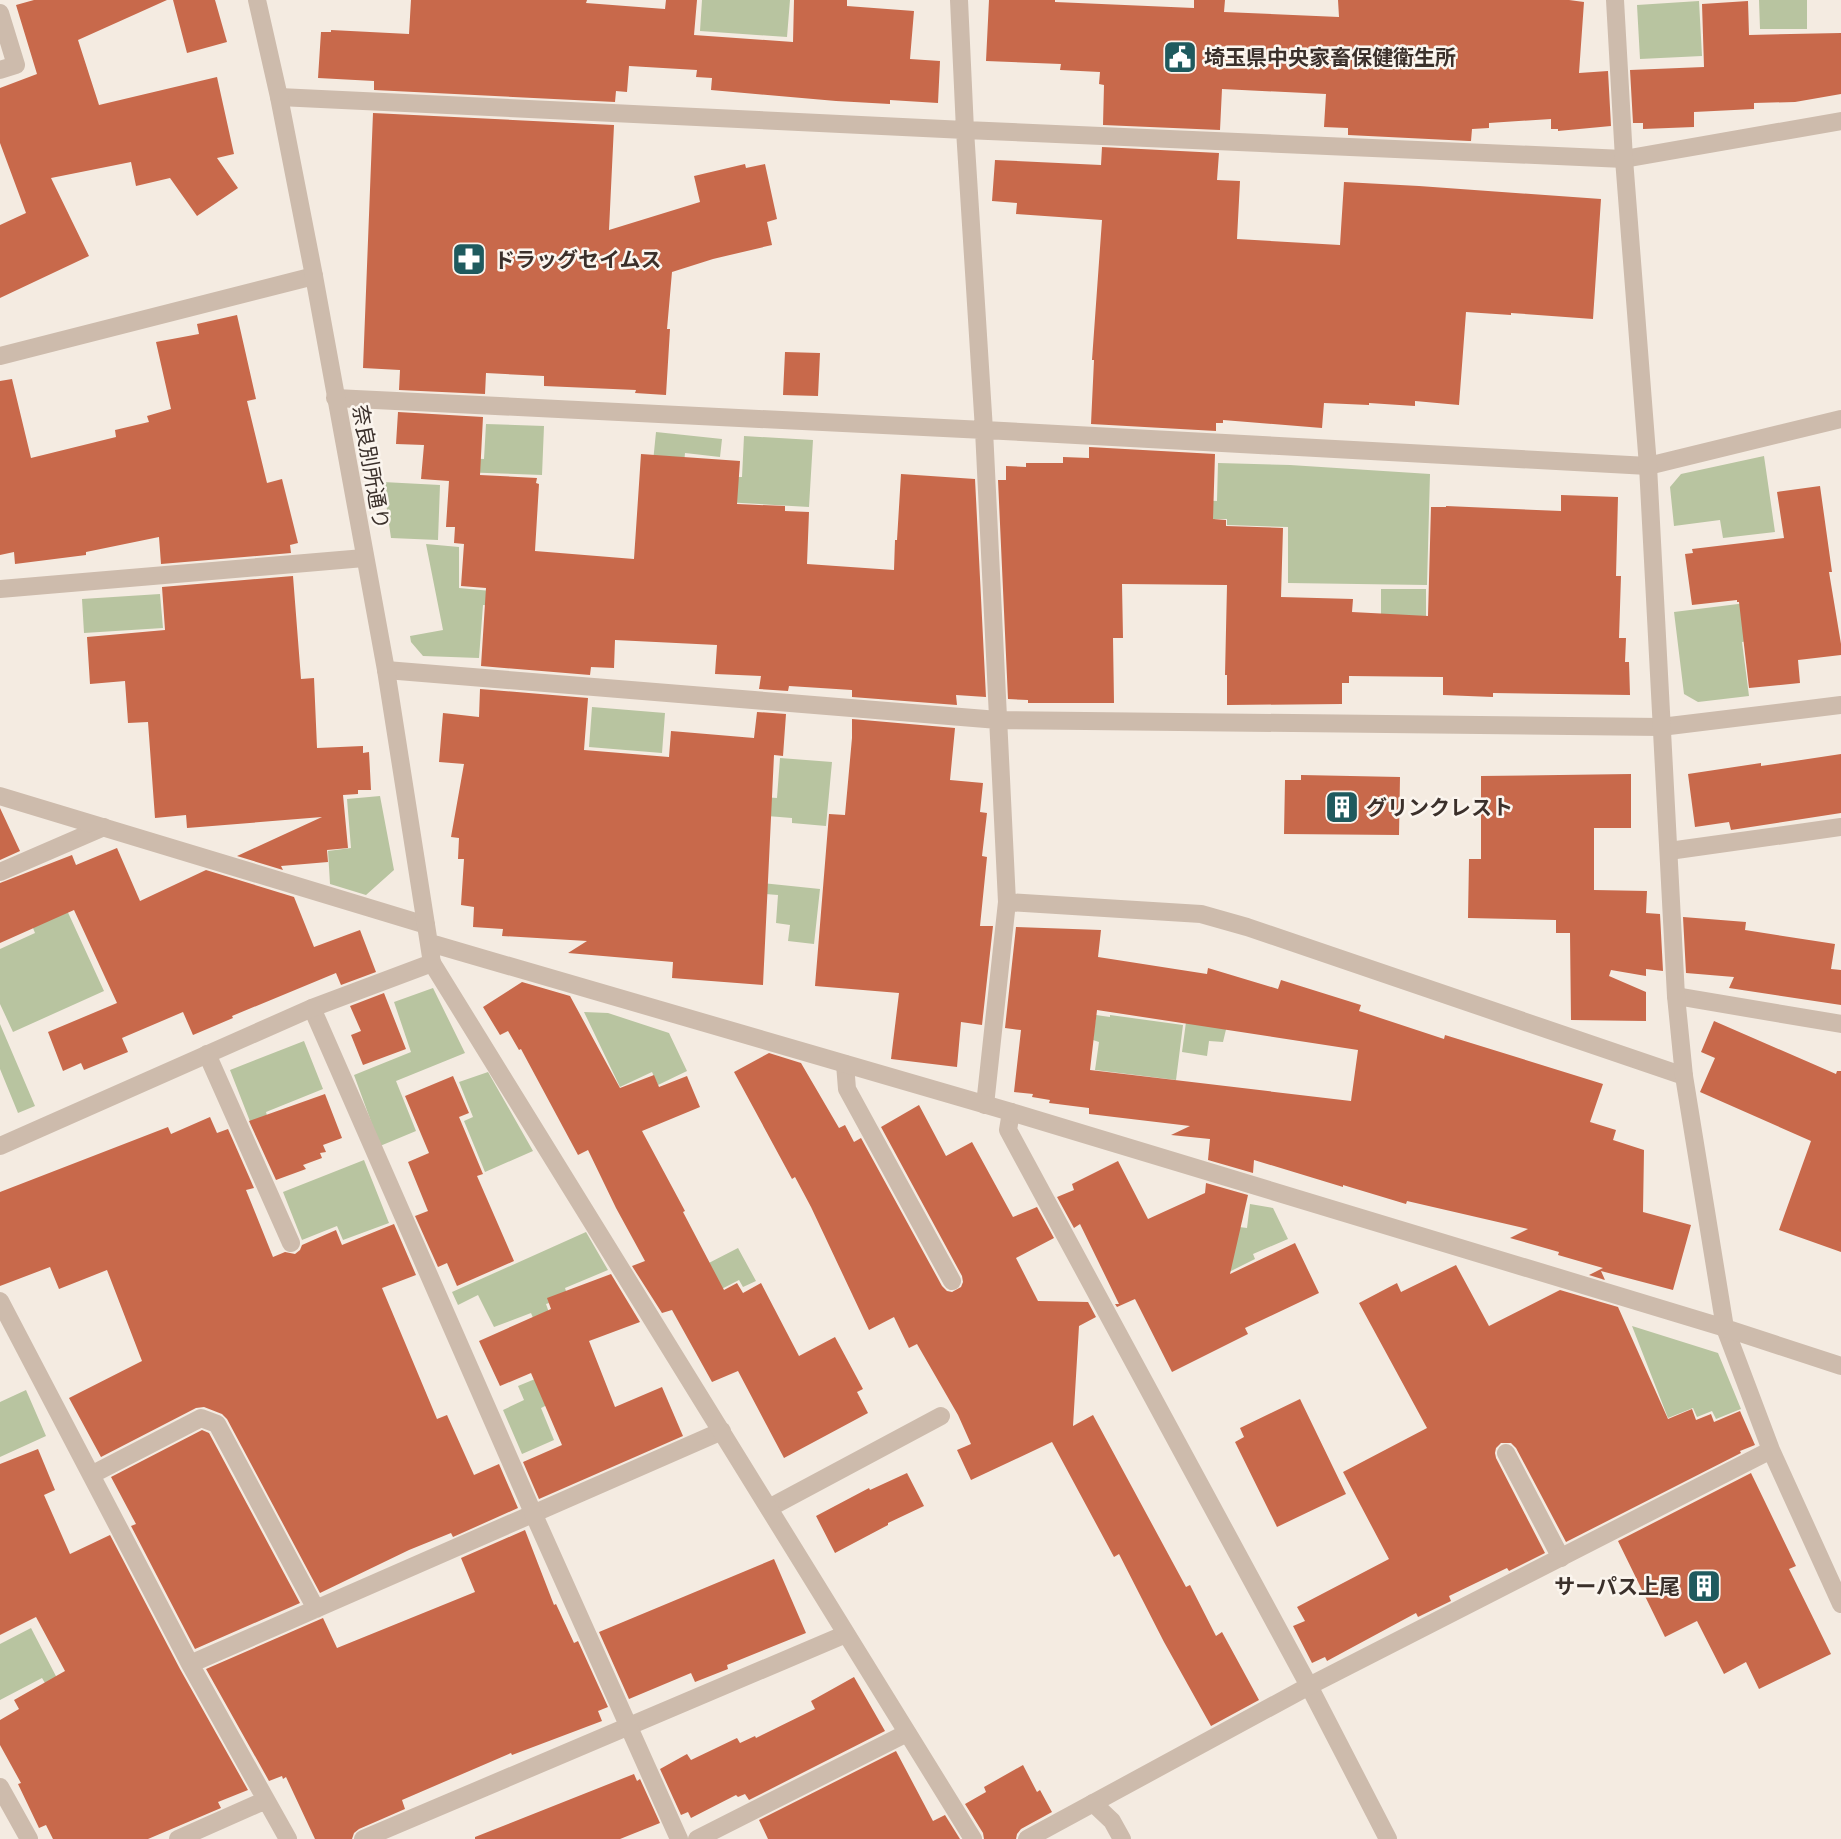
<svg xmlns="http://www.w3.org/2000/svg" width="1841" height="1839" font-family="Arial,'Noto Sans JP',sans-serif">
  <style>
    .green { fill: #b8c4a0 }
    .building { fill: #c8694b; fill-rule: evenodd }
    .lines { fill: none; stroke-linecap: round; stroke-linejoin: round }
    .service { stroke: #cdbbac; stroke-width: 18 }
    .minor { stroke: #cdbbac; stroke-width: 18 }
    .tertiary { stroke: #cdbbac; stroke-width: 18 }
    .labels { text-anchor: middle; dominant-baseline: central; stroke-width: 5; stroke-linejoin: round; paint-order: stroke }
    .poi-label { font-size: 21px; font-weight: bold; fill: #3b302b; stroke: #fbf5ee; text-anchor: start }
    .street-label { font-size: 21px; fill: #3b302b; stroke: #fbf5ee }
  </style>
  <rect width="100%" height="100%" fill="#f4ebe1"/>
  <path class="green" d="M702 0H790L787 37 700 31Z
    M1759 0H1807V29H1760Z
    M1699 1 1702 56 1640 59 1637 5Z
    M486 424 544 426 542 475 457 472V458L484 459Z
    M656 432 722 439 720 457 685 453 681 495 650 492Z
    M744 436 813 440 809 507 724 502 725 477H742Z
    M1764 456 1775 532 1723 538 1720 520 1674 526 1670 487 1681 474Z
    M1218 463 1290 465 1430 474 1427 585 1288 583V527L1227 525V519H1215L1214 526 1196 500 1217 501Z
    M383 482 440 485 438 540 391 538Z
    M426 544 459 547V588L522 594 520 607 483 605 479 658 423 656 411 642 410 636 443 630Z
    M1381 589H1426V620L1381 626Z
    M160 594 163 628 84 633 82 599Z
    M1786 598 1791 636 1742 642 1749 696 1698 702 1684 694 1674 612Z
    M592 707 665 713 662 753 589 747Z
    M780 758 832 762 826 826 792 823V818L767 816 749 796 777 798Z
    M380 796 394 870 366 895 330 884 328 851 351 848 347 799Z
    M48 869 104 991 13 1032 0 1004V949L35 933 33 928Z
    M743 881 820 889 814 944 788 941 790 925 776 923 778 895 742 892Z
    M433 988 465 1053 396 1081 416 1131 380 1146 354 1075 411 1052 394 1002Z
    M1188 1007 1228 1021 1223 1042 1209 1041 1207 1056 1182 1052Z
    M584 1012 608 1013 669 1033 687 1071 658 1085 652 1072 620 1087Z
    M1096 1015 1110 1017V1015L1183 1025 1176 1080 1095 1070 1099 1042 1093 1040Z
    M0 1024 35 1106 18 1113 0 1069Z
    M304 1041 323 1089 266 1112 269 1123 253 1129 230 1070Z
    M488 1072 533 1151 485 1172 464 1121 473 1117 459 1082Z
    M364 1160 389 1223 343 1240 337 1226 302 1240 283 1192Z
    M1250 1204 1273 1208 1288 1239 1253 1254 1255 1259 1229 1272 1224 1225 1247 1228Z
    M586 1232 608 1270 565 1288 568 1297 546 1304 564 1355 551 1360 531 1313 494 1327 478 1295 458 1305 452 1292Z
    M738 1248 756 1281 743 1287 739 1280 677 1312 664 1286Z
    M1632 1326 1718 1353 1741 1409 1716 1419 1712 1411 1697 1417 1693 1408 1668 1418Z
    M540 1377 551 1403 541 1408 554 1440 522 1454 503 1410 524 1400 518 1386Z
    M26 1390 46 1436 0 1457V1402Z
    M31 1628 59 1682 48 1688 42 1678 0 1700V1644Z"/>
  <path class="building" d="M34 0H167L78 40 99 105 217 77 234 154 217 158 238 188 197 216 170 178 136 186 131 162 51 178 89 256 0 298V225L26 213 0 143V88L37 74 16 5Z
    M173 0H215L227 42 187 53Z
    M411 0H587L586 3 665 9 666 0H697L694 35 793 42 794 0H847V6L914 11 910 59 940 61 938 103 890 100V104L836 101 711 90 712 78 696 77 697 70 629 66 627 92 616 91 615 102 374 90V81L318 78 321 32H331V30L409 34Z
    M989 0H1055V2L1194 8V0H1225L1224 12 1339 17 1338 0H1569L1584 2 1579 73 1608 71 1611 126 1558 131V129H1551V119L1489 123V128L1472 129 1471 141H1469L1348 135V128L1324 127 1326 94 1222 89 1220 130 1103 125 1104 85 1099 84 1100 72 1060 70 1061 64 986 61Z
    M1748 1 1749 35 1841 33V94L1795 102 1754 103V109L1694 112V127L1643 129V123H1633L1630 70 1704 67 1702 4Z
    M373 113 614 125 609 230 700 202 694 176 745 164 746 168 765 164 777 219 767 222 772 245 713 259 672 272 667 329H670L666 395 635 393 636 390 544 386V376L486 373 485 394 399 390 400 370 363 368Z
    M1102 147 1219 153 1217 180 1240 181 1237 239 1340 245 1344 182 1419 186 1601 199 1593 319 1511 313V315L1466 312 1459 405 1415 401V406L1369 403V405L1324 403 1322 428 1223 420V423H1216V431L1091 424 1094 360H1092L1102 220 1016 214 1017 203 992 201 995 160 1101 165Z
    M237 315 256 399 247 401 267 483 282 479 298 543 290 545 291 553 161 564 159 537 86 552V555L15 564 14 552 0 555V381L12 379 31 458 116 437 115 430 149 422 147 416 171 409 156 342 199 334 197 324Z
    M785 352 820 353 818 396 783 395Z
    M398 412 483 417 480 475 537 478 536 483 539 484 535 551 634 559 641 454 740 461 737 504 785 506V511L809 512 807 564 894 570 895 540H897L901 474 975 479 986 697 956 695 957 705 852 697V690L789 686 788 691 759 689 761 676 715 674 717 645 615 640 614 668 591 667 590 675 481 666 486 588 461 586 464 544 454 543 455 527H446L449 481 421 479 424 445 396 444Z
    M1089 447 1215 454 1213 519 1226 520V526L1283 528 1281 597 1353 599 1352 612 1428 616 1431 507H1446V506L1561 511V495L1618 497 1616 576H1621L1619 638H1626L1625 662H1629L1630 695 1493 693V697L1443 695V677L1349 676V683H1342V704L1227 705V675H1225L1227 585 1122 584 1123 638H1113L1114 703H1028V700L1008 699 998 480H1006V466L1026 467V463H1063V457L1089 458Z
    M1820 486 1832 572H1829L1841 644V655L1798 660 1800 683 1749 688 1739 602H1737V600L1692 605 1685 554 1693 553 1692 549 1784 538 1777 492Z
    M293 576 301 679 314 678 317 748 363 746V753L369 752 371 790H358V794L343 795 348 848 327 850 328 862 281 866 283 870 237 856 322 817 187 828 186 815 155 818 148 722 128 723 125 681 90 684 87 637 165 630 162 587Z
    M480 689 588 698 584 750 669 757 671 731 754 738 757 712 786 714 783 756 774 755 763 985 672 978 673 962 568 953 587 941 502 936 503 929 473 927 474 907 461 905 464 859H458L459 838 451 837 464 764 439 762 443 713 479 717Z
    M852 719 955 728 950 780 983 783 980 812 987 813 982 856 987 857 980 926H993L982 1025 961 1022 957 1067 891 1059 899 993 815 986 829 814 845 815 852 738Z
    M1841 754V813L1731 830 1729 822 1695 827 1688 774 1761 763V766Z
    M1631 774V828H1594V890L1647 891 1646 913 1660 914 1663 971 1646 969V976L1611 970 1609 976 1646 992V1021L1571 1020 1570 933H1556V920L1468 918 1469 859H1481V776Z
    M1301 775 1400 777 1399 835 1284 834 1285 780H1301Z
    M0 808 20 851 0 860Z
    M117 848 140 901 206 870 294 897 314 947 360 930 376 972 341 985 336 973 232 1016 233 1018 193 1035 183 1012 122 1038 128 1052 84 1070 81 1063 63 1071 48 1032 117 1003 74 910 0 943V883L72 855 76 865Z
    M1683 917 1746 922 1745 930 1835 944 1831 969 1841 970V1005L1729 988 1734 977 1686 973Z
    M1016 927 1101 930 1098 957 1207 974 1208 968 1278 989 1281 980 1361 1005 1359 1011 1444 1039 1445 1035 1603 1084 1590 1122 1616 1130 1613 1140 1644 1150 1643 1212 1691 1225 1673 1290 1601 1271 1605 1280 1589 1275 1603 1268 1558 1255 1559 1252 1510 1238 1528 1229 1407 1201 1406 1204 1343 1185V1187L1254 1160 1253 1173 1208 1160 1210 1139 1171 1135 1190 1126 1089 1114V1108L1049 1103 1050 1100 1032 1097 1033 1094 1014 1092 1021 1030 1005 1028ZM1097 1010 1358 1050 1351 1101 1090 1070Z
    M522 982 570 996 620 1088 654 1075 659 1087 687 1076 700 1107 642 1131 685 1211 683 1212 724 1290 737 1283 743 1293 761 1283 799 1356 835 1337 863 1389 857 1392 868 1413 784 1458 738 1371 712 1382 672 1310 662 1313 632 1266 645 1261 616 1208 588 1150 578 1155 521 1049 519 1050 508 1031 500 1035 483 1007Z
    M384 993 406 1049 363 1065 351 1035 361 1031 350 1006Z
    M1714 1021 1836 1074 1837 1071H1841V1252L1779 1230 1811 1141 1700 1092 1715 1058 1701 1052Z
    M769 1053 801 1063 839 1128 845 1125 854 1142 861 1138 942 1286 947 1291 952 1292 961 1287 963 1282 962 1276 881 1127 919 1105 946 1156 972 1142 1013 1217 1037 1207 1054 1238 1016 1258 1038 1301 1088 1302 1096 1317 1079 1326 1073 1426 1093 1415 1186 1587 1190 1585 1216 1636 1222 1632 1259 1700 1211 1726 1164 1642 1119 1554 1114 1557 1052 1442 971 1480 957 1450 971 1444 958 1415 917 1344 909 1348 894 1317 869 1330 811 1207 795 1177 792 1179 734 1072Z
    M453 1076 469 1113 459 1117 483 1174 477 1176 514 1261 457 1286 447 1263 438 1267 415 1216 428 1211 408 1162 429 1153 405 1096Z
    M325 1094 342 1138 323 1145 326 1152 320 1153 322 1158 303 1165 306 1169 276 1180 249 1121Z
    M210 1117 217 1133 228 1129 254 1188 246 1190 273 1257 285 1252 295 1254 300 1250 302 1245 336 1230 342 1245 394 1224 416 1275 382 1288 437 1419 447 1415 474 1475 499 1464 518 1508 453 1537 451 1533 409 1550 320 1593 227 1419 222 1414 204 1407 196 1408 101 1457 69 1398 142 1361 107 1270 59 1289 50 1267 0 1286V1192L168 1127 171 1134Z
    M1118 1161 1148 1219 1205 1193 1206 1183 1248 1195 1230 1274 1295 1243 1319 1293 1245 1328 1248 1334 1172 1372 1135 1299 1117 1307 1115 1304H1119L1080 1224 1074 1228 1057 1197 1074 1190 1072 1184Z
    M1456 1265 1489 1326 1560 1290 1618 1307 1668 1419 1692 1409 1696 1420 1711 1414 1714 1422 1740 1411 1755 1445 1740 1451 1741 1453 1566 1542 1516 1448 1511 1443H1501L1496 1448 1495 1453 1496 1458 1545 1553 1509 1571 1507 1568 1449 1596 1451 1601 1418 1617 1416 1613 1327 1661 1325 1657 1312 1663 1293 1626 1305 1621 1297 1607 1389 1559 1343 1472 1427 1428 1359 1303 1397 1283 1401 1292Z
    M611 1274 640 1322 589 1341 615 1407 662 1387 683 1436 539 1499 523 1462 562 1445 531 1373 500 1386 479 1341 551 1309 547 1298Z
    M1300 1399 1346 1494 1277 1527 1235 1442 1244 1437 1240 1428Z
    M202 1430 209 1433 300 1603 195 1649 131 1526 136 1524 111 1477Z
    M38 1449 55 1490 44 1495 70 1554 110 1535 180 1669 248 1790 218 1802 221 1808 148 1839H53L46 1825 39 1828 18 1784 21 1783 0 1745V1720L19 1709 14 1700 65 1671 36 1617 0 1635V1464Z
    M907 1473 924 1506 888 1523V1525L835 1553 816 1516 869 1488 870 1490Z
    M1751 1473 1796 1566 1789 1569 1831 1654 1759 1689 1746 1662 1724 1674 1697 1621 1665 1637 1618 1541Z
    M525 1530 554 1605 556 1604 574 1643 578 1641 608 1707 598 1711 602 1721 512 1755 511 1753 402 1800 405 1809 359 1829 354 1833 352 1839H315L286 1777 283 1779 282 1776 269 1781 206 1669 323 1618 337 1648 475 1592 461 1558Z
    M774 1559 806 1633 727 1665 728 1669 695 1682 691 1673 629 1699 599 1632Z
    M854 1677 885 1731 749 1800 745 1794 738 1797 736 1795 691 1818 688 1812 681 1815 660 1769 687 1754 691 1760 737 1738 740 1743 755 1736 756 1738 815 1709 811 1701Z
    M896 1751 933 1821 945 1815 960 1839H768L759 1820Z
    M1023 1765 1037 1792 1040 1790 1052 1812 1021 1829 1017 1834 1016 1839H984L983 1833 965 1804 986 1792 984 1787Z
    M634 1774 637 1781 640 1779 660 1823 620 1839H475V1837Z"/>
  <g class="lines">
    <path class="service" d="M0 13 16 65 0 70
      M0 872 104 827
      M1676 996 1841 1024
      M207 1054 291 1243
      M845 1064 847 1089 952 1281
      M0 1301 190 1664 288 1839
      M1506 1453 1561 1558
      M91 1475 201 1418 217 1424 316 1609
      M769 1508 941 1416
      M190 1664 722 1431
      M1309 1686 1388 1839
      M0 1787 29 1839
      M1093 1803 1112 1821 1122 1839
      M178 1839 266 1800
      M363 1839 846 1634
      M697 1839 907 1733"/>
    <path class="minor" d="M959 0 965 130 984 430 1007 902
      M279 97 965 130 1624 159 1841 121
      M0 356 314 276
      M335 398 984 430 1648 466 1841 419
      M0 589 364 558
      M386 670 998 720 1661 727 1841 705
      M0 796 426 925
      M1669 851 1841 827
      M432 963 973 1839
      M312 1008 534 1515 679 1839
      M985 1105 1007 902 1201 914 1247 927 1684 1076
      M1011 1112 1008 1130 1309 1686
      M1725 1328 1771 1450 1841 1604
      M1027 1839 1309 1686 1771 1450"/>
    <path class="tertiary" d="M1615 0 1624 159 1648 466 1676 996 1684 1076 1725 1328
      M430 943 1011 1112 1725 1328 1841 1366
      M0 1146 312 1008 432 963 386 670 314 276 279 97 257 0"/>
  </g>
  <defs>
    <g id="civic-square" transform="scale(1.75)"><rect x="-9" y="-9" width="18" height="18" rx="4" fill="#1f5a5e" stroke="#fbf5ee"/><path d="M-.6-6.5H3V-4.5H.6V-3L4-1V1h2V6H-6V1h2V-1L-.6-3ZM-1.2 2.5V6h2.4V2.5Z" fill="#fff"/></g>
    <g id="pharmacy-square" transform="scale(1.75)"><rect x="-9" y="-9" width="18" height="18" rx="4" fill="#1f5a5e" stroke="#fbf5ee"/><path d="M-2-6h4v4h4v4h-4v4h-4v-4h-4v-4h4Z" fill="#fff"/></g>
    <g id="building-square" transform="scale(1.75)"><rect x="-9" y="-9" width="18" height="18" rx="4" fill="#1f5a5e" stroke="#fbf5ee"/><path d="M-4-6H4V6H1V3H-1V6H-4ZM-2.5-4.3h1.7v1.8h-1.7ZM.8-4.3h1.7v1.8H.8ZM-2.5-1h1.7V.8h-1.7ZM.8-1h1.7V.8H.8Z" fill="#fff"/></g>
  </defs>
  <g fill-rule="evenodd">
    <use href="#civic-square" x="1180" y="57"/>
    <use href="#pharmacy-square" x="469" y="259"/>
    <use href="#building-square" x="1342" y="807"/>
    <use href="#building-square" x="1704" y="1586"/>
  </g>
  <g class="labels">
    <g class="poi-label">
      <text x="1204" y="57">埼玉県中央家畜保健衛生所</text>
      <text x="494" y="259">ドラッグセイムス</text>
      <text x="1366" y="807">グリンクレスト</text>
      <text x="1680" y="1586" text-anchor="end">サーパス上尾</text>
    </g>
    <g class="street-label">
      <text transform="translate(371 467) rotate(80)">奈良別所通り</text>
    </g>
  </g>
</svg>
